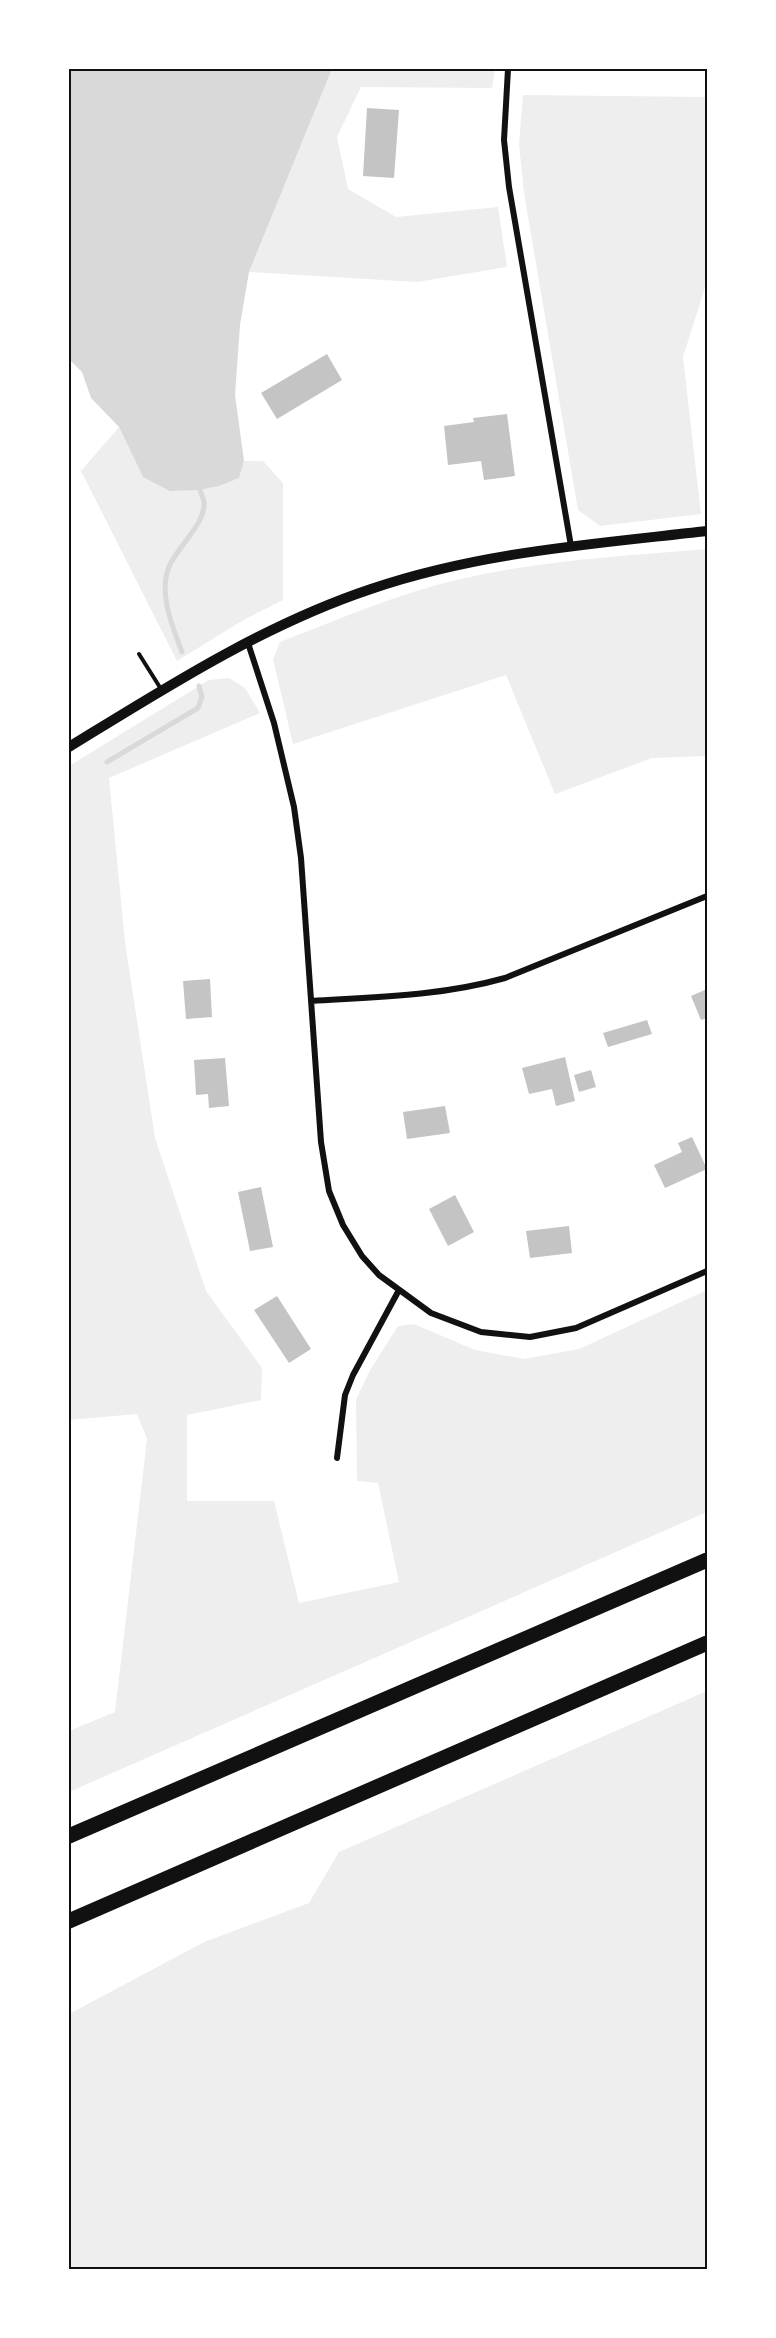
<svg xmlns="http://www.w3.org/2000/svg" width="776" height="2338" font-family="Barlow,sans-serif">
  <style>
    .green { fill: #eee }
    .water { fill: #d9d9d9 }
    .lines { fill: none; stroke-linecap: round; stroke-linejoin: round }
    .stream { stroke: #d9d9d9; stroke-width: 5 }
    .building { fill: #c4c4c4 }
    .service { stroke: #111; stroke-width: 4 }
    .minor { stroke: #111; stroke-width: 6 }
    .tertiary { stroke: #111; stroke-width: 10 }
    .motorway { stroke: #111; stroke-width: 15 }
    .neatline { fill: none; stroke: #111; stroke-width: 2 }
  </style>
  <rect width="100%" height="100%" fill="#fff"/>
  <path class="green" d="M332 69H495L492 88 361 87 337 137 348 189 396 217 498 207 507 267 417 282 249 272Z
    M523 95 707 97V281L683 357 701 514 600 526 578 510 524 193 519 144Z
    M119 427 143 477 239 478 244 461H263L283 483V600L245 619 177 661 81 471Z
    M707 549V756L652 758 555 794 506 675 293 744 273 659 280 642C339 619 399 593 461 579 542 560 625 556 707 549Z
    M229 678 245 688 260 713 109 778 125 942 155 1138 206 1291 262 1368 261 1400 187 1415V1501H274L299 1603 399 1582 378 1483 357 1481 356 1400 369 1372 398 1326 414 1324 475 1350 524 1359 579 1349 707 1290V1512L69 1792V1731L115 1712 147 1439 137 1414 69 1420V766L209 680Z
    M707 1691V2269H69V2014L204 1942 309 1903 339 1852Z"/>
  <path class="water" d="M69 69H332L249 272 240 325 235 395 244 461 239 478 219 486 199 490 170 491 143 477 119 427 91 398 82 372 69 359Z"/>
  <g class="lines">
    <path class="stream" d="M182 652C173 628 158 593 169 567 176 548 206 524 204 502 203 496 199 491 199 484
      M107 762 198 708 202 697 199 686"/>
  </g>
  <path class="building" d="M367 108 399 110 394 178 363 176Z
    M327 354 342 380 277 419 261 393Z
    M507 414 515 476 484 480 481 461 448 465 444 426 474 422 473 418Z
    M210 979 212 1017 186 1019 183 981Z
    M707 989V1018L701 1020 691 996Z
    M647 1020 652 1034 608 1047 603 1033Z
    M565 1057 575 1101 556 1106 552 1089 529 1094 522 1068Z
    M225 1058 229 1106 209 1108 208 1094 196 1095 194 1060Z
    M591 1070 596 1087 579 1092 574 1075Z
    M445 1106 450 1133 407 1139 403 1112Z
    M692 1137 707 1169 665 1188 654 1165 682 1152 678 1143Z
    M261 1187 273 1247 250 1251 238 1192Z
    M455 1195 474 1232 448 1246 429 1209Z
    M569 1226 572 1253 530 1258 526 1231Z
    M277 1296 311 1349 289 1363 254 1310Z"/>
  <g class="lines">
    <path class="service" d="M139 654 161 689"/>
    <path class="minor" d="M508 69 504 140 509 187 571 546
      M248 643 274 723 294 807 301 858 321 1142 329 1191 343 1225 362 1256 379 1275 431 1313 481 1332 530 1337 576 1328 707 1271
      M312 1001C377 997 441 996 505 978L707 896
      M337 1458 345 1395 353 1375 399 1290"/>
    <path class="tertiary" d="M69 747C165 688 263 625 371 589 479 552 594 544 707 531"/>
    <path class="motorway" d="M69 1836 707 1560
      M69 1921 707 1643"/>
  </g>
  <rect width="776" height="2338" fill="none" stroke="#ffffff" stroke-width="141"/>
  <rect x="70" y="70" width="636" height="2198" class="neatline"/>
</svg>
